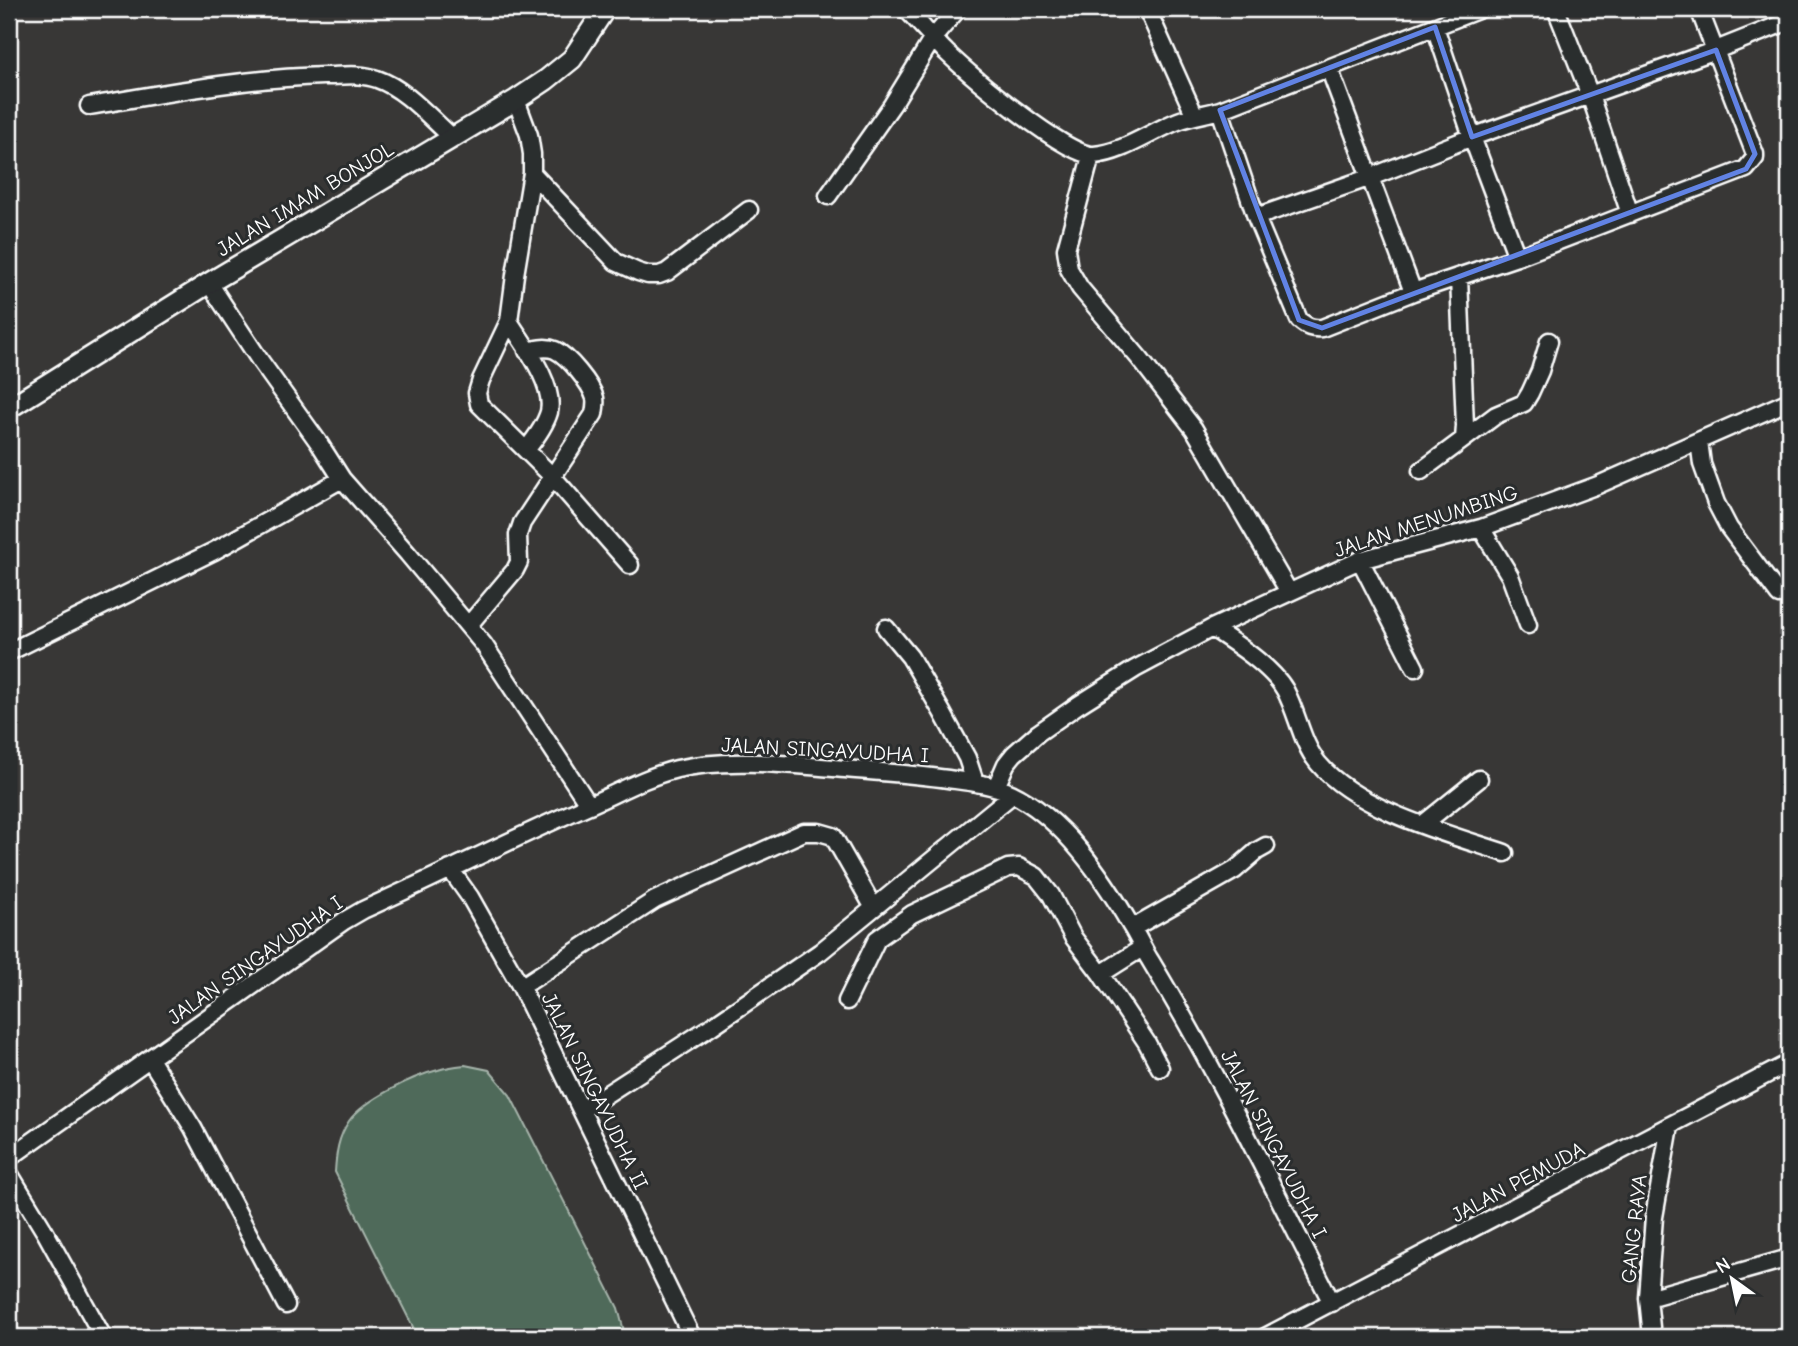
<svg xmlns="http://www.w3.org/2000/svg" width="1798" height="1346" font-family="'Comic Neue',sans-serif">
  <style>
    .green { fill: #4f6b5a; stroke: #a7b5ac; stroke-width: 2 }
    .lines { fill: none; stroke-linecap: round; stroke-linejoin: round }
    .minor-casing { stroke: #fff; stroke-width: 21 }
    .major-casing { stroke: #fff; stroke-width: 24 }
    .minor { stroke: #2a2d2e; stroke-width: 16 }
    .major { stroke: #2a2d2e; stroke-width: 19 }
    .marked { fill: none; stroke: #6183e4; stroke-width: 5; stroke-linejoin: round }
    .labels { text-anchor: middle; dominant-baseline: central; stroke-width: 6; stroke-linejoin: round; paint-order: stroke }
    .street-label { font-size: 21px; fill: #fff; stroke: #2a2d2e }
  </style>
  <rect width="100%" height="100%" fill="#383736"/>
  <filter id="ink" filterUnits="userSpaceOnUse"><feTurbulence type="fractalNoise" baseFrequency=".0143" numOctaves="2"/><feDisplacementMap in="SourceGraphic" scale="14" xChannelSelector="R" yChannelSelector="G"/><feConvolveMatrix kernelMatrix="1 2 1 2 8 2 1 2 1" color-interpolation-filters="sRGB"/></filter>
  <g filter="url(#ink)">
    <path class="green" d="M465 1065 489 1070 510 1095 618 1308 625 1335 624 1337H418L335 1172C336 1154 338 1137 349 1121 364 1100 413 1076 438 1070 447 1067 456 1066 465 1065Z"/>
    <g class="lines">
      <g class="minor-casing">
        <path id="minor" d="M906 9C920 23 932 38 946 52 969 74 1067 157 1094 155 1122 153 1152 131 1178 121 1191 116 1206 114 1220 110L1256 217 1299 320C1307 327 1312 329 1322 328L1413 292 1517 257 1746 169 1755 158V154L1699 9
          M1147 9 1195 116
          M1556 9 1590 95 1630 214
          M1435 27 1472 137 1517 257
          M1329 68 1413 292
          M516 100 529 135 532 154V173L515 275 509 321 481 380 477 393 479 404 552 476 630 565
          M89 106C167 93 245 78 324 76 341 76 361 73 377 79 406 89 430 118 453 138
          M1220 110 1480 9
          M1091 156 1066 249 1069 269 1080 288 1140 359 1194 429 1289 592
          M532 173 616 262 638 272 648 275H659L667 272 749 210
          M828 196 892 105 933 38 958 9
          M1256 217 1371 177 1472 137 1716 50 1789 21
          M209 283 261 362 319 443 342 479 408 554 484 645 589 805
          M509 321C524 345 555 384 549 412 545 426 535 439 526 450
          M1464 439 1496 415 1524 403 1530 393 1540 371 1549 341
          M1699 441 1702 464 1716 503 1729 528 1779 595
          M1421 471 1464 439 1465 426 1459 277
          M1481 528 1510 576 1528 625
          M1360 560 1415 668
          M468 626 515 570 519 562 518 535 522 523 594 414C595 409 596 403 595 398 591 384 568 356 555 350 546 346 536 349 527 351
          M886 628 910 657 942 712 967 758 975 782
          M1212 628C1235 643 1272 667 1285 690 1298 714 1301 742 1318 763 1357 810 1448 834 1505 853
          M9 652 214 551 342 479
          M996 787 1006 764 1014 754 1038 733 1078 705 1135 669 1212 628 1360 560 1481 528 1598 485 1789 401
          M1422 825 1479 779
          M450 869 470 897 521 987 692 1337
          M1133 928 1235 870 1257 851 1266 846
          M1101 974 1147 1043 1160 1068
          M521 987 655 900 804 832H819L833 836 874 908
          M847 1001 877 939 912 914 1008 868 1019 867 1036 876 1051 895 1073 937 1101 974 1142 948
          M150 1059 193 1128 286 1305
          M582 1110 712 1026 820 952 1013 794
          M9 1158 344 921 363 910C438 876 512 839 587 806 617 793 645 777 677 769 727 757 793 765 845 769 879 772 914 774 948 779 970 782 991 784 1011 793 1063 818 1103 877 1131 926 1138 937 1143 949 1150 960 1217 1071 1273 1188 1332 1303
          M9 1173 45 1232 103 1337
          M1648 1298 1789 1258
          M1265 1337 1789 1063
          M1652 1337 1648 1298 1654 1217 1670 1126"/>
      </g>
      <g class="major-casing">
        <path id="major" d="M9 408 209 283 516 100 546 80 572 59 605 9"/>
      </g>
      <use href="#minor" class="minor"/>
      <use href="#major" class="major"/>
    </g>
  </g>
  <path class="marked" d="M1435 27 1472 137 1716 50 1755 154 1746 169 1322 328 1299 320 1220 110Z"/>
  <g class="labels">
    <g class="street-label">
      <text transform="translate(305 199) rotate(-31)">JALAN IMAM BONJOL</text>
      <text transform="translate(1426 521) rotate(-18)">JALAN MENUMBING</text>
      <text transform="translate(825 750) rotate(3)">JALAN SINGAYUDHA I</text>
      <text transform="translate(255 960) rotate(-35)">JALAN SINGAYUDHA I</text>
      <text transform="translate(595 1091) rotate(64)">JALAN SINGAYUDHA II</text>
      <text transform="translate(1274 1144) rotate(63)">JALAN SINGAYUDHA I</text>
      <text transform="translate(1518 1182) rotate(-28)">JALAN PEMUDA</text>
      <text transform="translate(1634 1229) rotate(-84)">GANG RAYA</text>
    </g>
  </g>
  <rect width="1798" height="1346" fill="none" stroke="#2a2d2e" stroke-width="35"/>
  <rect x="18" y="18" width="1763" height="1311" fill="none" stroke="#fff" stroke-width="2.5" filter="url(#ink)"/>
  <g transform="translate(1732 1279) rotate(327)" stroke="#2a2d2e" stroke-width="5" paint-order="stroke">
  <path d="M0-5L12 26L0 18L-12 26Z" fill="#ffffff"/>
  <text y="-10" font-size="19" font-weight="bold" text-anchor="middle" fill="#ffffff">N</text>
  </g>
</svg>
